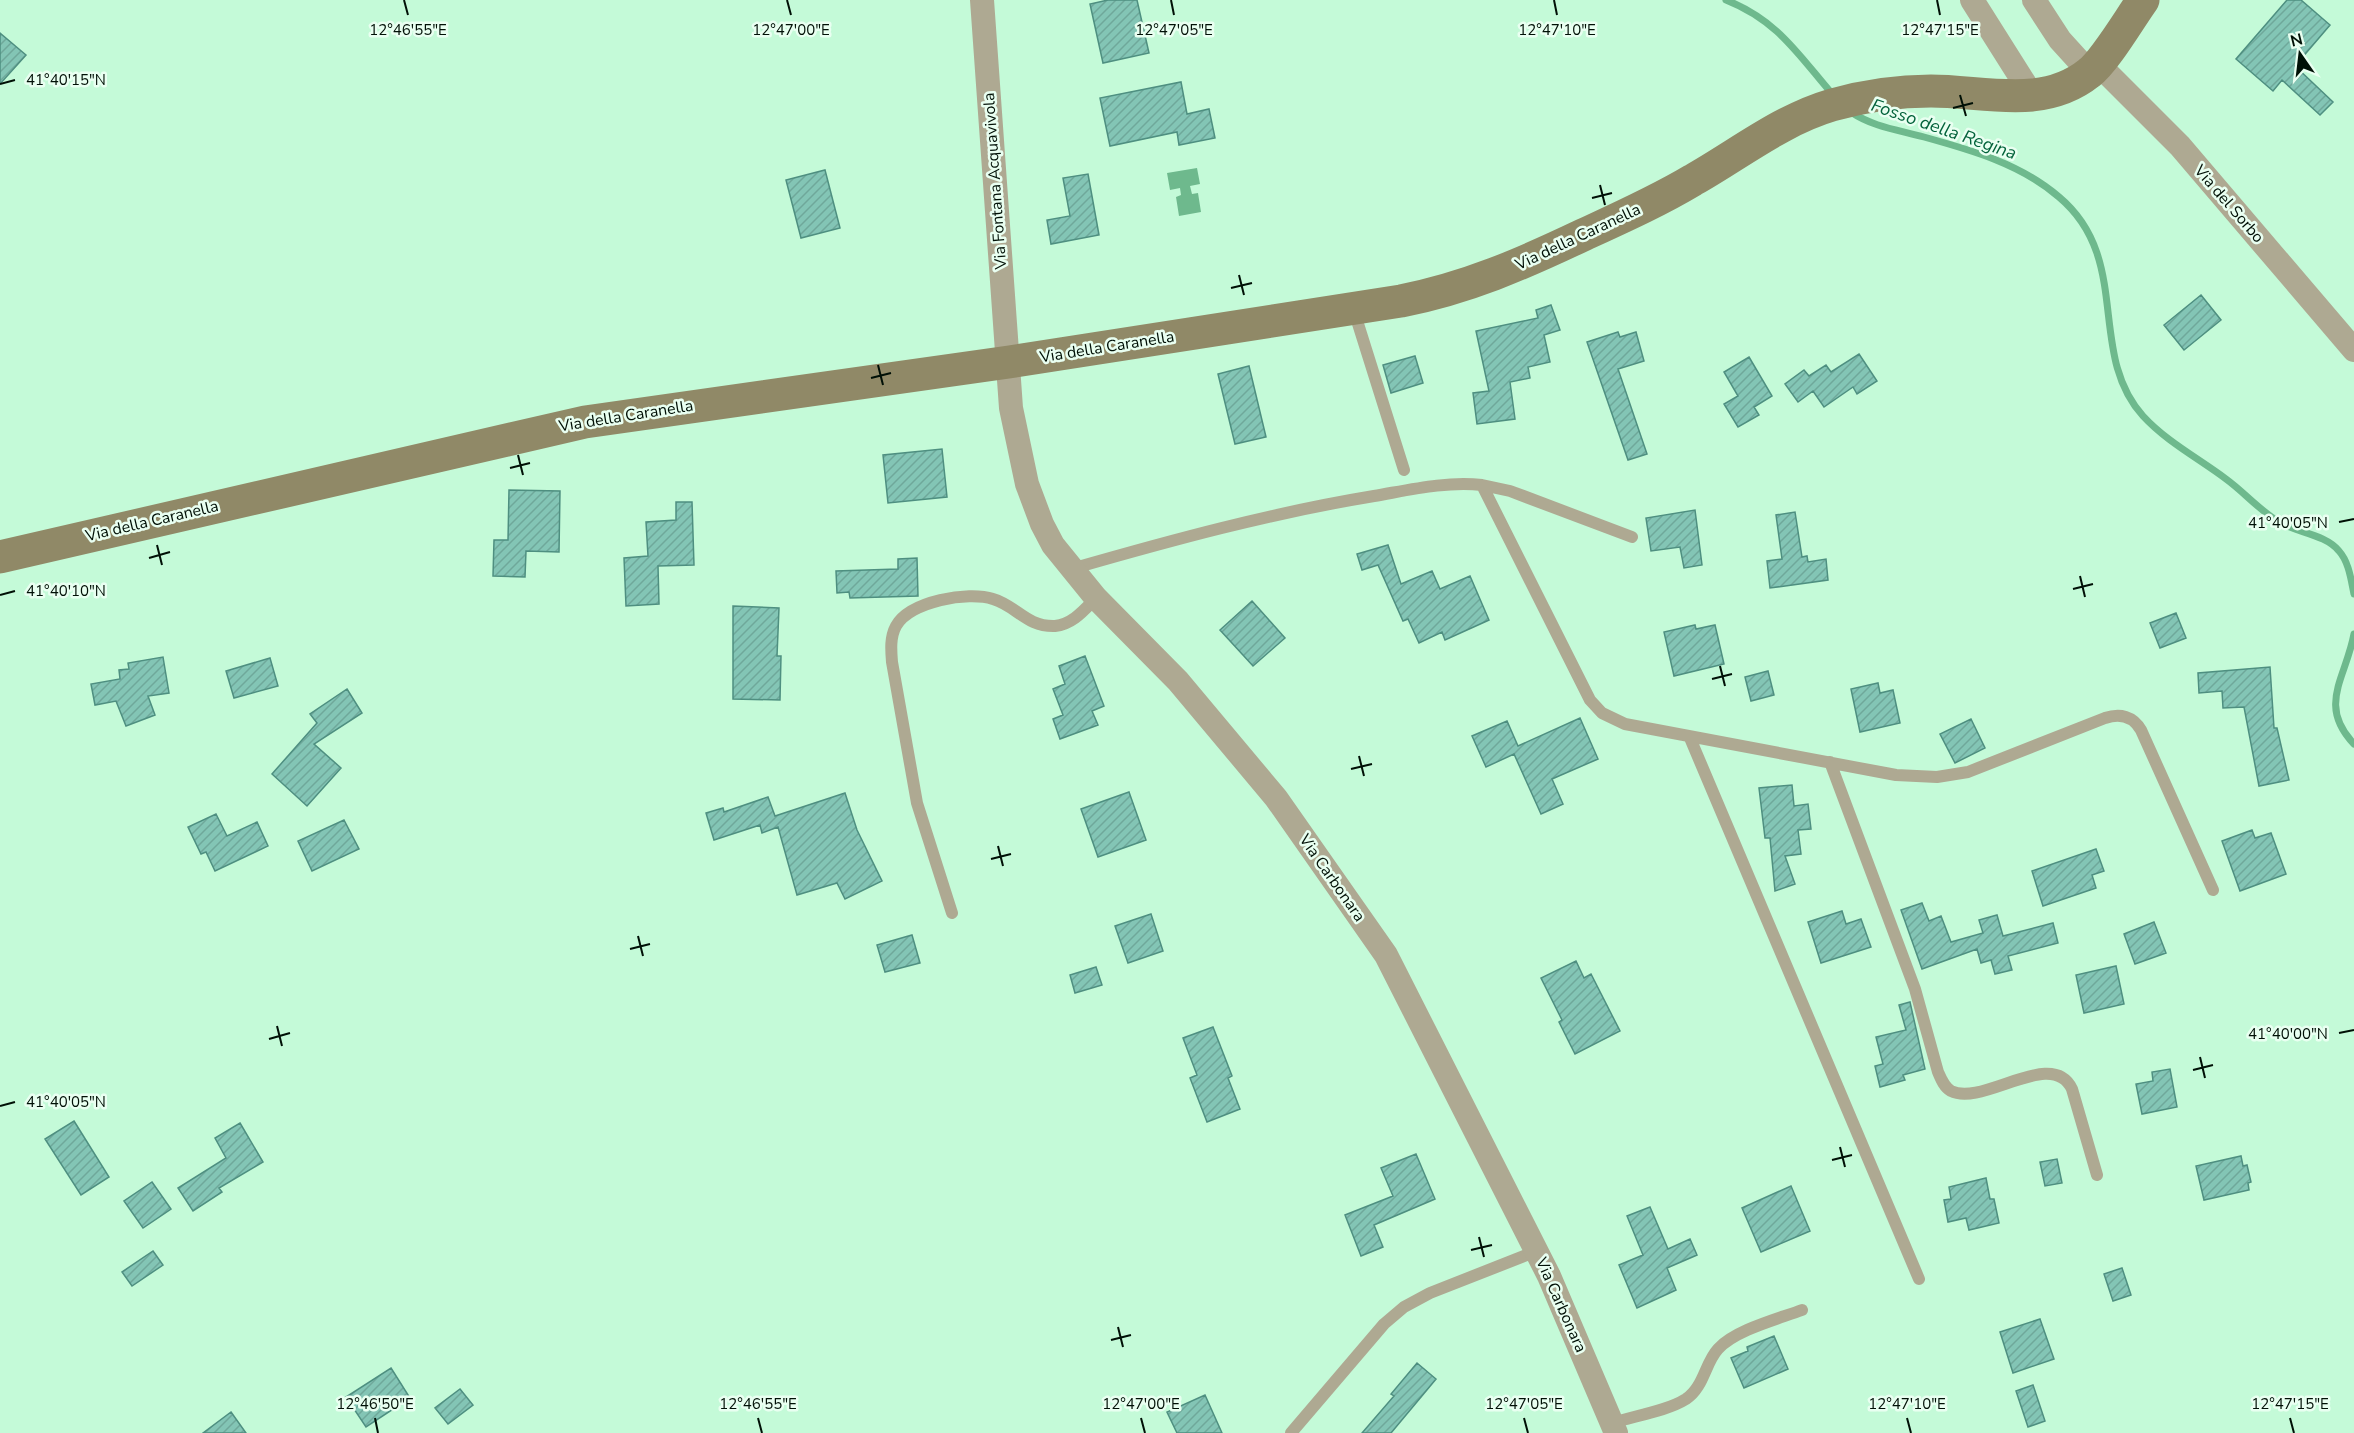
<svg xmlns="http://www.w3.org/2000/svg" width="2354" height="1433" font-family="'Nunito Sans',sans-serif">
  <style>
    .water { fill: #6eb98d }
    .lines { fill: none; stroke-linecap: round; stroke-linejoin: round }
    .stream { stroke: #6eb98d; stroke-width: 7 }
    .building { fill: url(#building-hatch); stroke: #4e8f80; stroke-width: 1.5 }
    .lane { stroke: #aea992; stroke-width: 12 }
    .street { stroke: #aea992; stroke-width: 24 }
    .secondary { stroke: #908967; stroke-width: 33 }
    .ticks { fill: none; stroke: #001006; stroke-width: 2 }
    .labels { text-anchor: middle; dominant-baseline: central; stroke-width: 5; stroke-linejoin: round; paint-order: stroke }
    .street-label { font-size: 16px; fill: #001006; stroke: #e9fff1 }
    .water-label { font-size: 18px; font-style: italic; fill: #03633b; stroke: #e9fff1 }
    .ticks-label { font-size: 15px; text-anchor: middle; fill: #001006; stroke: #e9fff1; stroke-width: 5; stroke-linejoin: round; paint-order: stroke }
  </style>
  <defs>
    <pattern id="building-hatch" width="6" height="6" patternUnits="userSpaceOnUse" patternTransform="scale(1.5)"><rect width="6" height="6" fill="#83c5b5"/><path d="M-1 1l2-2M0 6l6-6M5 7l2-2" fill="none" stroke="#6fa89a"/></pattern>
  </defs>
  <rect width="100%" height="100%" fill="#c4fad8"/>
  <path class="water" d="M1197 168 1200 184 1190 186 1192 194 1198 193 1201 212 1179 216 1176 197 1181 195 1180 188 1170 190 1167 173Z"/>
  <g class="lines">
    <path class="stream" d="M1726 0C1779 21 1799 56 1834 96
      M1851 112C1873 127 1899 130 1924 137 1971 150 2021 164 2059 197 2133 259 2086 353 2143 416 2167 442 2198 458 2226 479 2244 492 2259 510 2279 522 2297 533 2325 534 2339 551 2349 562 2351 580 2354 594
      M2354 634C2346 678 2317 705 2354 744"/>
  </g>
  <path class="building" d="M1108 0H1137L1149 53 1103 63 1090 4Z
    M2287 0H2301L2330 25 2295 66 2333 102 2320 115 2282 80 2273 91 2236 59Z
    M0 33 26 55 0 84Z
    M1181 82 1187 114 1209 109 1215 138 1179 145 1177 132 1110 146 1100 98Z
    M825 170 840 228 801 238 786 180Z
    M1088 174 1099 235 1051 244 1047 220 1070 216 1063 178Z
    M2201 295 2221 320 2184 350 2164 325Z
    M1551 305 1560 330 1544 335 1550 362 1528 367 1530 378 1510 382 1515 419 1477 424 1473 393 1489 391 1476 331 1538 318 1536 310Z
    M1618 332 1620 337 1636 332 1644 361 1618 369 1647 454 1628 460 1587 342Z
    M1859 354 1877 381 1857 394 1853 387 1824 407 1813 391 1798 402 1785 384 1804 370 1809 376 1826 365 1831 372Z
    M1415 356 1423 383 1391 393 1383 365Z
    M1749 357 1772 396 1754 407 1759 415 1738 427 1724 404 1738 396 1724 372Z
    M1249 366 1266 437 1235 444 1218 374Z
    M942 449 947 497 888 503 883 455Z
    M509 490 560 491 559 552 526 551 525 577 493 576 494 540H508Z
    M676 502H692L694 565 658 566 659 604 626 606 624 558 648 556 646 522 676 520Z
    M1695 510 1702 565 1684 568 1680 547 1651 551 1646 518Z
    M1795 512 1802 557 1807 556 1808 562 1826 559 1828 580 1770 588 1767 561 1782 559 1776 515Z
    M1388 545 1401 584 1432 571 1440 589 1470 576 1489 620 1445 640 1442 632 1419 643 1408 619 1403 621 1378 565 1362 570 1357 554Z
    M917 558 918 596 850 598 849 592 837 593 836 571 898 569V559Z
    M1252 601 1285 638 1253 666 1220 630Z
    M733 606 779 608 777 656H781L780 700 733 699Z
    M2176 613 2186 638 2160 648 2150 623Z
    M1695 625 1696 629 1715 625 1724 664 1674 676 1664 632Z
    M1085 656 1104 706 1092 711 1098 725 1060 739 1053 719 1063 715 1053 689 1065 684 1059 666Z
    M163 657 169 693 148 696 155 715 126 726 116 701 95 705 91 684 120 679 119 670 129 669 128 663Z
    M270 658 278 686 234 698 226 671Z
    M2270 667 2274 728H2277L2289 780 2259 786 2244 707 2223 708 2222 691 2199 693 2198 673Z
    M1768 671 1774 695 1751 701 1745 677Z
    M1878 683 1880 693 1893 690 1900 723 1860 732 1851 689Z
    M347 689 362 713 314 744 341 768 307 806 272 774 317 723 310 714Z
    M1580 718 1598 759 1552 779 1563 804 1541 814 1514 754 1486 767 1472 736 1507 721 1518 746Z
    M1971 719 1985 748 1955 763 1940 734Z
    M1792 785 1794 806 1808 804 1811 829 1798 830 1801 854 1785 856 1795 884 1775 891 1770 838H1765L1759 788Z
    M1129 792 1146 840 1098 857 1081 809Z
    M845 793 857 830 882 881 845 899 837 883 797 895 778 827 762 833 760 825 714 840 706 813 723 808 724 812 768 797 775 816Z
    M216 814 227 836 257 822 268 846 215 871 206 852 201 854 188 827Z
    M344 820 359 849 312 871 298 841Z
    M2252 830 2255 838 2271 833 2286 874 2240 891 2222 841Z
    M2096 849 2104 871 2092 875 2096 888 2043 906 2032 871Z
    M1922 903 1929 921 1941 916 1951 942 1983 933 1979 920 1997 915 2003 936 2053 923 2058 943 2008 956 2012 970 1995 974 1991 960 1981 963 1977 949 1922 969 1901 910Z
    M1842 911 1846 924 1861 919 1871 947 1821 963 1808 922Z
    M1151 914 1163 951 1128 963 1115 926Z
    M2154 922 2166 953 2135 964 2124 934Z
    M912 935 920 963 885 972 877 945Z
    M1576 961 1584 978 1591 974 1620 1031 1575 1054 1559 1022 1562 1020 1541 978Z
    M2116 966 2124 1004 2084 1013 2076 975Z
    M1096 967 1102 985 1075 993 1070 975Z
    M1910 1002 1925 1069 1903 1075 1905 1080 1880 1087 1875 1066 1883 1064 1876 1037 1906 1030 1899 1005Z
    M1213 1027 1232 1076 1228 1078 1240 1109 1207 1122 1190 1078 1197 1075 1183 1038Z
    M2170 1069 2177 1107 2142 1114 2136 1084 2153 1081 2152 1072Z
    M74 1121 109 1177 81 1195 45 1139Z
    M240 1123 263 1162 219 1188 222 1192 193 1211 178 1188 226 1158 215 1138Z
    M1416 1154 1435 1199 1374 1225 1383 1247 1361 1256 1345 1215 1393 1196 1381 1168Z
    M2241 1156 2243 1166 2247 1165 2251 1182 2248 1183 2249 1190 2204 1200 2196 1166Z
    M2057 1159 2062 1183 2045 1186 2040 1162Z
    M1986 1178 1990 1199H1994L1999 1223 1969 1230 1966 1218 1948 1222 1944 1200 1951 1199 1949 1187Z
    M152 1182 171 1209 143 1228 124 1201Z
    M1791 1186 1810 1231 1761 1252 1742 1208Z
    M1650 1207 1668 1249 1690 1239 1697 1255 1667 1268 1676 1290 1637 1308 1619 1265 1643 1255 1627 1216Z
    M153 1251 163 1265 132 1286 122 1272Z
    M2122 1268 2131 1295 2113 1301 2104 1274Z
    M2040 1319 2054 1359 2013 1373 2000 1332Z
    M1774 1336 1788 1369 1744 1388 1731 1358 1748 1351 1747 1347Z
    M1417 1363 1436 1379 1391 1433H1362L1394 1396 1391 1394Z
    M391 1368 410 1398 366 1427 346 1397Z
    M2033 1385 2045 1421 2028 1427 2016 1391Z
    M460 1389 473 1405 448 1424 435 1408Z
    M1205 1395 1222 1433H1177L1167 1412Z
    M231 1412 246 1433H203Z"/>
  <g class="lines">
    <path class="lane" d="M1354 311 1404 470
      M1482 485 1510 491 1632 537
      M1071 569C1172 540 1271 513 1374 496 1409 490 1446 481 1482 485L1590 700 1602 713 1625 724 1896 775 1937 777 1968 772 2105 718C2120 713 2133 716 2141 730L2213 890
      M1690 738 1919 1279
      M1830 762 1915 989 1938 1072C1941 1079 1944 1087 1951 1091 1983 1107 2052 1047 2072 1089L2097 1175
      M952 913 917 803 892 662C891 650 890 637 896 626 910 601 968 591 993 599 1017 606 1026 627 1055 626 1073 624 1084 610 1096 598
      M1612 1423C1634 1416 1667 1411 1686 1399 1704 1387 1705 1363 1718 1349 1735 1330 1778 1319 1802 1310
      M1291 1433 1384 1324 1404 1307 1430 1293 1537 1251"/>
    <path class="street" d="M982 0 1011 408 1027 484 1042 524 1053 545 1096 598 1178 681 1276 798 1386 955 1549 1276 1616 1433
      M1972 0 2032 95
      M2034 0 2060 40 2090 73
      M2098 64 2180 146 2354 350"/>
    <path class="secondary" d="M0 557 585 422 1009 362 1401 301C1467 288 1522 264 1583 235 1620 218 1658 201 1693 180 1739 154 1781 120 1832 105 1864 96 1898 91 1931 91 1984 91 2043 110 2089 73 2105 61 2130 18 2143 0"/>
  </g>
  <path class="ticks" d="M404 0 408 15M787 0 791 15M1171 0 1174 15M1554 0 1557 15M1937 0 1940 15M0 84 15 80M1960 95 1966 116M1953 108 1973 103M1600 185 1605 205M1592 198 1612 193M1239 275 1244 295M1231 288 1252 283M878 365 883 385M871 378 891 373M518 455 523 475M510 468 530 463M2339 522 2354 519M157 545 162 565M149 558 170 552M2080 576 2085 597M2073 589 2093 584M0 595 15 591M1720 666 1725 686M1712 679 1732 674M1359 756 1364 776M1351 769 1372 764M998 846 1003 866M991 859 1011 854M638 936 643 956M630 949 650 944M277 1026 282 1046M2339 1033 2354 1030M269 1039 290 1033M2200 1057 2205 1078M2193 1070 2213 1065M0 1106 15 1102M1840 1147 1845 1167M1832 1160 1852 1155M1479 1237 1484 1257M1471 1250 1492 1245M1118 1327 1123 1347M1111 1340 1131 1335M375 1418 378 1433M758 1418 762 1433M1141 1418 1145 1433M1524 1418 1528 1433M1907 1418 1911 1433M2290 1418 2294 1433"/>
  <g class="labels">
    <g class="street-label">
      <text transform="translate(995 181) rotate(-94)">Via Fontana Acquavivola</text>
      <text transform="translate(2229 204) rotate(49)">Via del Sorbo</text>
      <text transform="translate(1578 237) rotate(-25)">Via della Caranella</text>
      <text transform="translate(1107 347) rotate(-9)">Via della Caranella</text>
      <text transform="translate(626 416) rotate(-9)">Via della Caranella</text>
      <text transform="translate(152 521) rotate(-13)">Via della Caranella</text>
      <text transform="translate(1332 878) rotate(55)">Via Carbonara</text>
      <text transform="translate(1561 1305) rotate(66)">Via Carbonara</text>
    </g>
    <g class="water-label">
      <text transform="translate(1944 129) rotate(19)">Fosso della Regina</text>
    </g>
  </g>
  <g class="ticks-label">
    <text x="408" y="35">12°46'55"E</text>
    <text x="791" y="35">12°47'00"E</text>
    <text x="1174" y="35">12°47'05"E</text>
    <text x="1557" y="35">12°47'10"E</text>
    <text x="1940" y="35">12°47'15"E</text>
    <text x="66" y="85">41°40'15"N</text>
    <text x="2288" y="528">41°40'05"N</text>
    <text x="66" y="596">41°40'10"N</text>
    <text x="2288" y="1039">41°40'00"N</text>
    <text x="66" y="1107">41°40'05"N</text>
    <text x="375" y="1409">12°46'50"E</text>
    <text x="758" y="1409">12°46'55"E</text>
    <text x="1141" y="1409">12°47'00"E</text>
    <text x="1524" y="1409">12°47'05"E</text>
    <text x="1907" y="1409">12°47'10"E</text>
    <text x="2290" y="1409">12°47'15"E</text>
  </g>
  <g transform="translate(2300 54) rotate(346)" stroke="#e9fff1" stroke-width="4.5" paint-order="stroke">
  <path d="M0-4.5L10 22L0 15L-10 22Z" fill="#001006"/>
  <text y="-9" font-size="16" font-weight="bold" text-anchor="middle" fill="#001006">N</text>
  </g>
</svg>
